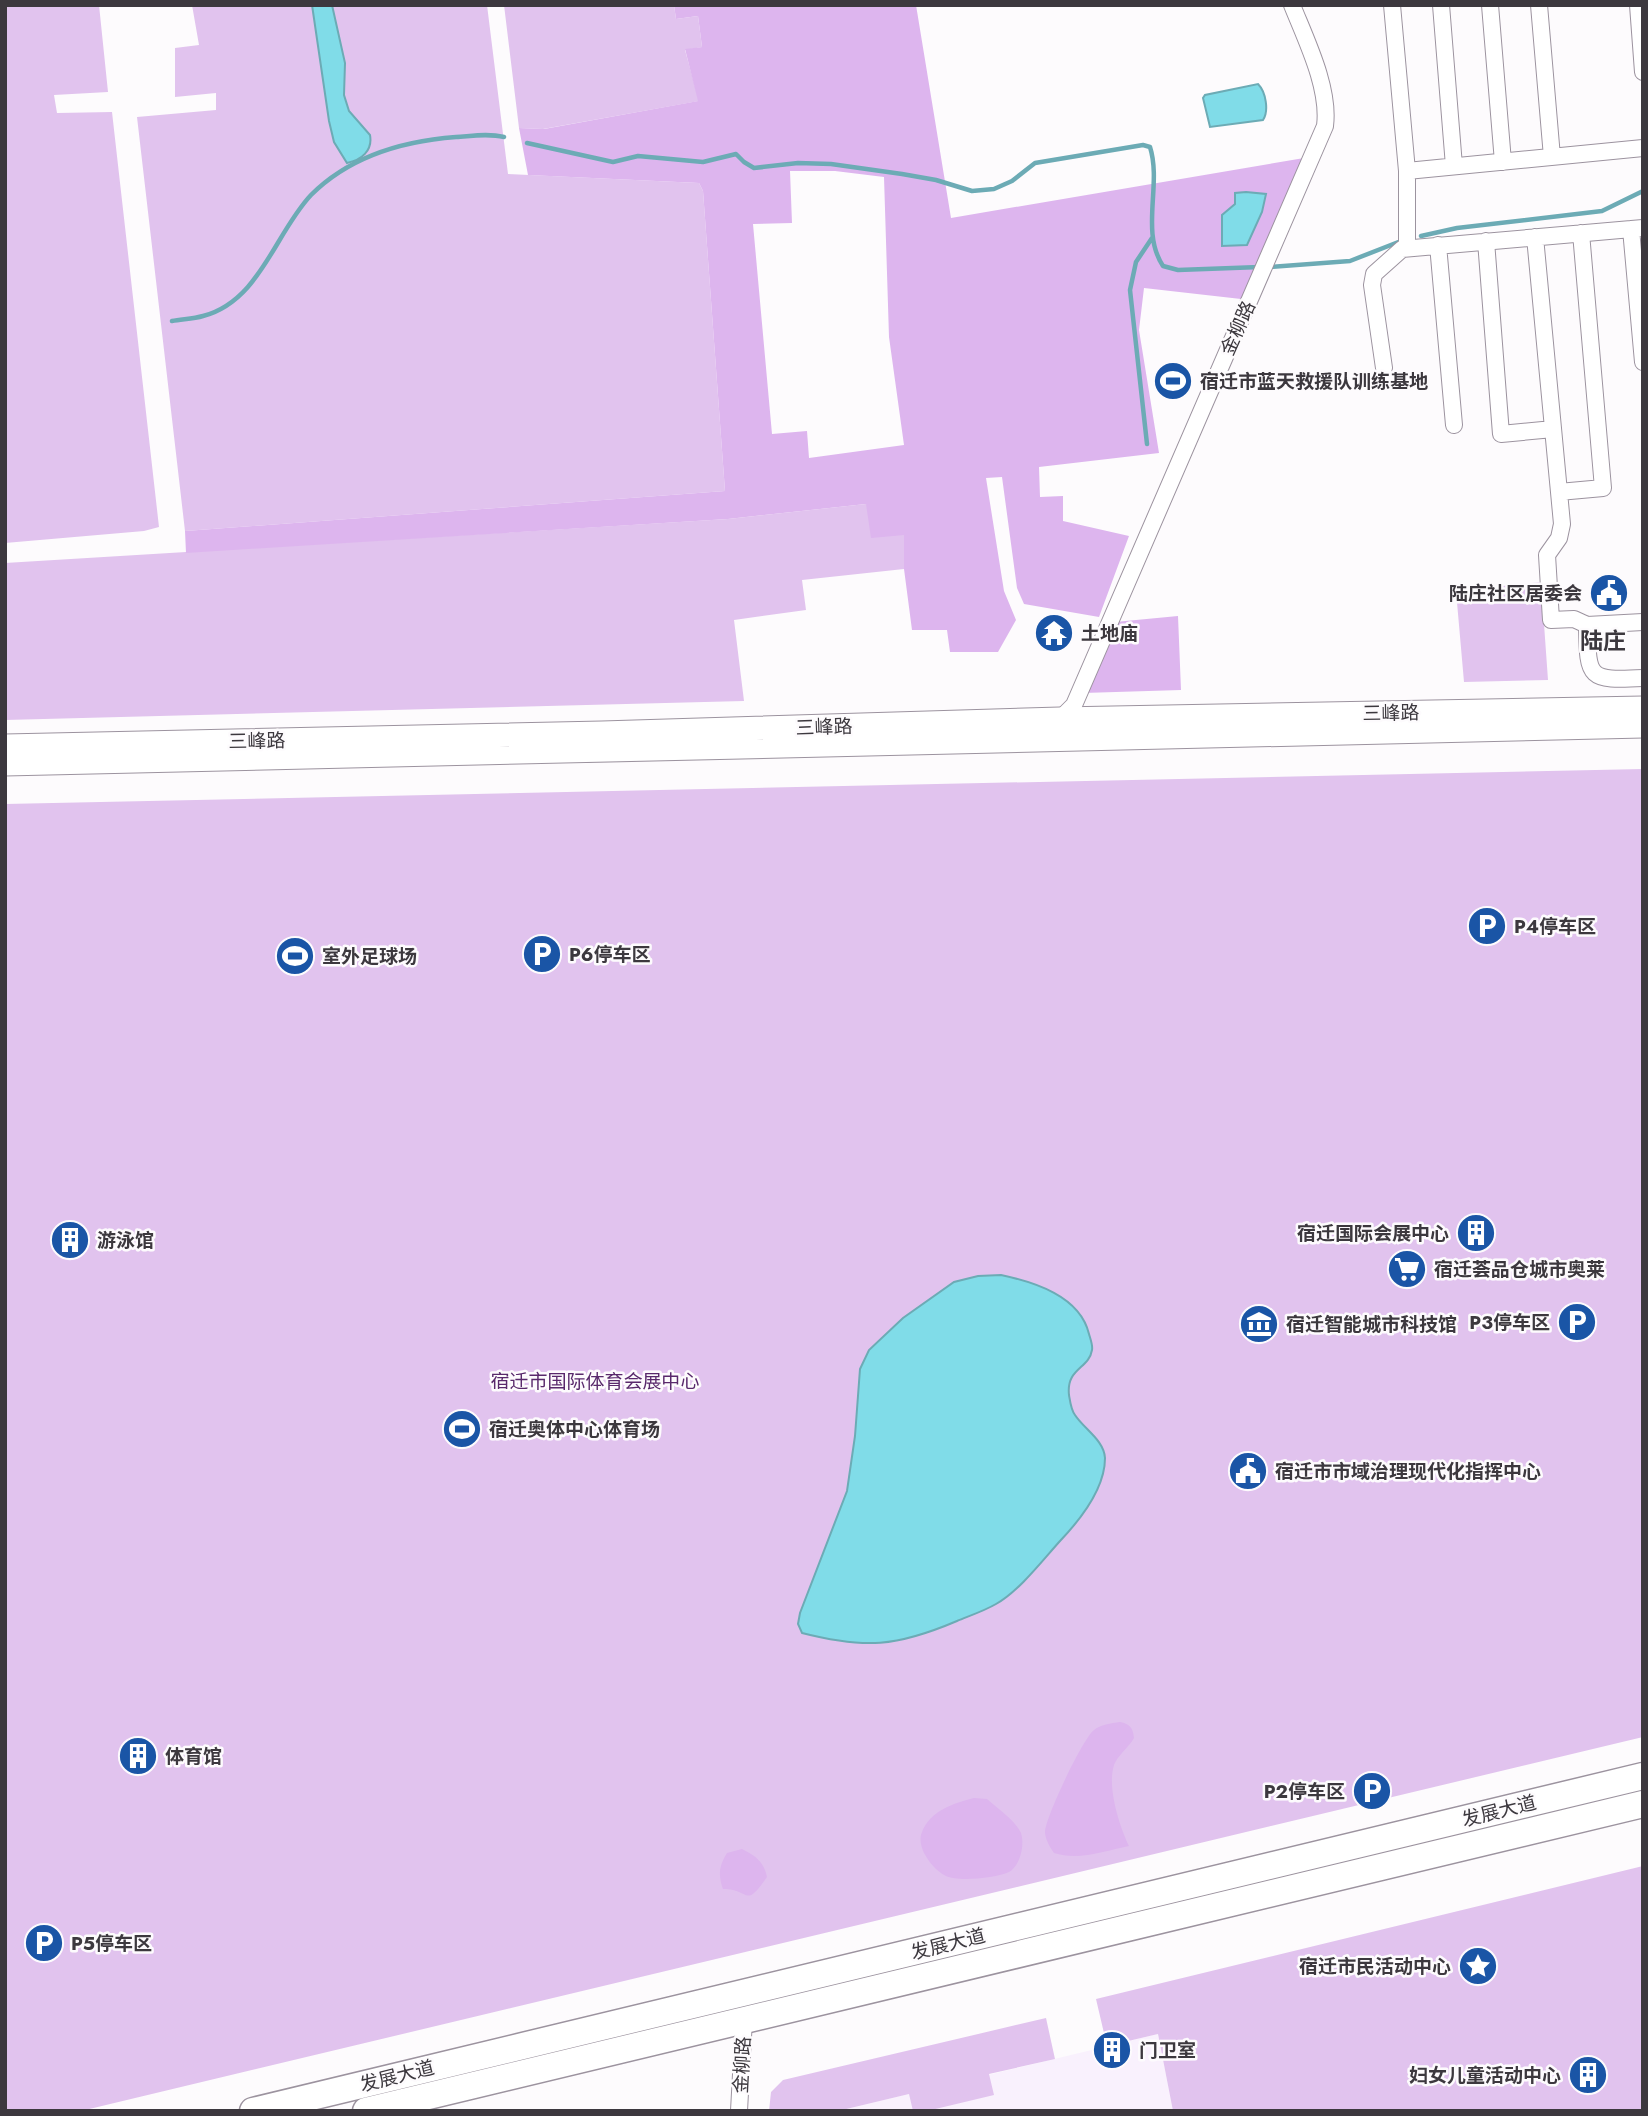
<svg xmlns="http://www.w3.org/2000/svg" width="1648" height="2116" font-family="Jost,'Noto Sans SC',sans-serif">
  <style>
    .built { fill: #f9f1fd }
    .green { fill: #e1c3ee }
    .forest { fill: #ddb5ee; fill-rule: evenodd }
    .water { fill: #80dce8; stroke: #6cabb5; stroke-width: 2 }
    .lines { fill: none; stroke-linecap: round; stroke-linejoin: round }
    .stream { stroke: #6cabb5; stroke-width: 4.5 }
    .street-casing { stroke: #9c939f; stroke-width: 18 }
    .secondary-casing { stroke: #9c939f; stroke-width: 25 }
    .primary-casing { stroke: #9c939f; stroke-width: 29 }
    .street { stroke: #fff; stroke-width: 16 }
    .secondary { stroke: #fff; stroke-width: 23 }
    .primary { stroke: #fff; stroke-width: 26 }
    .labels { text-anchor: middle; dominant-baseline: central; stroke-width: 5; stroke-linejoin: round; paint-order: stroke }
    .street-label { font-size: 19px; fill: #3c383e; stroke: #fdfbfd }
    .poi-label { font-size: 19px; font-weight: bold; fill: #3c383e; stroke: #fdfbfd; text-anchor: start }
    .park-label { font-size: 19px; fill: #59296c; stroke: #fdfbfd }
    .quarter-label { font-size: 23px; font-weight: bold; fill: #3c383e; stroke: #fdfbfd }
  </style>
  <rect width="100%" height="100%" fill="#fdfbfd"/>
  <path class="built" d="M1158 2034 1173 2111H838Z"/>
  <path class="green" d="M5 5H99L108 92 54 95 57 113 112 112 159 527 144 531 5 543Z
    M192 5H487L508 174 699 183 703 191 725 491 185 531 137 117 216 110V93L175 97V48L199 45Z
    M504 5H674L676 19 698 16 702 47 685 50 699 101 543 129 519 128Z
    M866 504 904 535V569L802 580 806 610 734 620 744 701 5 720V563L728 519Z
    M1541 582 1548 680 1464 682 1456 591Z
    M1643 769V1737L81 2111H5V804Z
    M1643 1866V2111H1173L1158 2034 1107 2046 1096 1999Z
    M1046 2018 1055 2059 989 2074 994 2095 927 2111H913L909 2094 838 2111H769L771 2092 783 2080Z"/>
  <path class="forest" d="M674 5H916L951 218 1304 158 1241 299 1144 288 1139 330 1159 453 1039 467 1040 497 1063 496V521L1129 536 1099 617 1024 604 1017 588 1002 477 986 478 1004 591 1016 620 998 652H950L947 630H912L904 569V535L871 538 866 504 728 519 186 553 185 531 725 491 703 191 699 183 528 175 519 128 544 129 698 101 685 49 702 47 698 16 676 19ZM790 171H835L884 177 889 337 904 445 809 458 807 431 772 434 753 224 792 223Z
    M1178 616 1181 690 1083 693 1115 622Z
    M1120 1722C1130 1724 1133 1728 1134 1738 1129 1747 1117 1756 1114 1765 1107 1787 1119 1825 1129 1846 1105 1851 1078 1861 1054 1853 1050 1847 1046 1841 1045 1833 1044 1820 1083 1738 1094 1730 1100 1725 1111 1723 1120 1722Z
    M974 1798 987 1799C997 1808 1015 1820 1021 1833 1025 1845 1020 1866 1009 1872 996 1878 958 1882 946 1876 936 1871 929 1862 924 1853 921 1847 919 1838 922 1832 930 1811 954 1803 974 1798Z
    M742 1849C756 1856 764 1862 767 1877 744 1910 751 1889 723 1889 718 1875 719 1866 727 1853Z"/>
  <path class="water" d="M312 5H332L345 63 344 95 349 111 370 135C373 151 361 160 347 163L334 142 329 121Z
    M1258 84C1266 92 1269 111 1263 120L1210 127 1203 98 1205 95Z
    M1246 192 1266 194 1262 212 1247 245 1222 246V215L1235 204V193Z
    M1001 1275C1034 1282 1080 1296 1089 1334 1090 1338 1093 1345 1092 1350 1089 1369 1066 1368 1069 1395 1070 1401 1071 1410 1075 1415 1084 1429 1104 1440 1105 1458 1105 1488 1080 1520 1060 1541 1042 1561 1019 1591 996 1604 984 1611 969 1616 957 1621 896 1647 865 1649 802 1633L798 1624 800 1613 847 1491 855 1436 860 1369 869 1350 903 1318 954 1282 978 1276Z"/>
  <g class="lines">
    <path class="stream" d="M527 143 613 162 638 156 703 162 736 154 744 162 754 168 798 163 831 164 902 174 936 180 972 191 994 189 1012 181 1035 163 1143 145 1150 147C1162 185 1140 231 1163 266L1178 270 1260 267
      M1421 236 1457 228 1602 211 1643 191
      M1269 267 1350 261 1401 241
      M172 321C182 319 193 319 203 316 260 301 275 233 311 195 350 156 403 141 456 137 472 136 488 133 504 137
      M1147 444 1130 290 1136 262 1152 238"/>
    <g class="street-casing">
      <path id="street" d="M1392 5 1407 171
        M1441 5 1454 166
        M1490 5 1503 162
        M1539 5 1552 157
        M1638 5 1643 72
        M1631 229 1643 362
        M1535 237 1562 524 1559 538 1547 555 1551 620 1574 619 1587 625
        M1486 241 1501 434 1553 429
        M1438 245 1454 425
        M1407 248V171L1643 148
        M1384 368 1372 285 1374 274 1402 249 1643 228
        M1559 492 1603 488 1581 233
        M1643 622 1587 625C1588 678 1587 681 1643 678
        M1060 719 1074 705 1325 126C1330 88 1306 40 1292 5
        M739 2111 744 2019"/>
    </g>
    <g class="secondary-casing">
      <path id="secondary" d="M5 746 602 733 1060 719 1643 708
        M5 764 1643 726"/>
    </g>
    <g class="primary-casing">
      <path id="primary" d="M253 2111 1643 1776
        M366 2111 1643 1804"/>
    </g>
    <use href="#street" class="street"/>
    <use href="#secondary" class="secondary"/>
    <use href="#primary" class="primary"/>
  </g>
  <defs>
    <g id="stadium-disc" transform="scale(2.0125)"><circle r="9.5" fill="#1a55a6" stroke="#fdfbfd"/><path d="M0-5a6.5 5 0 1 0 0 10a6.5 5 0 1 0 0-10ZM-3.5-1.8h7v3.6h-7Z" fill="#fff"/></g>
    <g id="civic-disc" transform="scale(2.0125)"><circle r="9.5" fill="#1a55a6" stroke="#fdfbfd"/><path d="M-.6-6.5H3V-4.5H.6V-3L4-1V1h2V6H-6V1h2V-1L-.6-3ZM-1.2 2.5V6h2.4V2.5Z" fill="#fff"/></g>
    <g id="temple-disc" transform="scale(2.0125)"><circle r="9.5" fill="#1a55a6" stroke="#fdfbfd"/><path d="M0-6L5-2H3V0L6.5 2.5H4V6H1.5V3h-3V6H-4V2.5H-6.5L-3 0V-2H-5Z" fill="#fff"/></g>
    <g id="parking-disc" transform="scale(2.0125)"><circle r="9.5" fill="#1a55a6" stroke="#fdfbfd"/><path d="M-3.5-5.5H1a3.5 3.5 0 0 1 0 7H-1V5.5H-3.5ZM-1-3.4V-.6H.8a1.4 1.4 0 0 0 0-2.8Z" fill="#fff"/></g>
    <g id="building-disc" transform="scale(2.0125)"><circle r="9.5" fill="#1a55a6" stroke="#fdfbfd"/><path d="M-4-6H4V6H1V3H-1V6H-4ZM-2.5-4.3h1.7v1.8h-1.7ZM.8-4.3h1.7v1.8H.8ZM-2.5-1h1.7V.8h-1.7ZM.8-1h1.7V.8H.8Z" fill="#fff"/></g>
    <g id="supermarket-disc" transform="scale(2.0125)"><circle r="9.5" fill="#1a55a6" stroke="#fdfbfd"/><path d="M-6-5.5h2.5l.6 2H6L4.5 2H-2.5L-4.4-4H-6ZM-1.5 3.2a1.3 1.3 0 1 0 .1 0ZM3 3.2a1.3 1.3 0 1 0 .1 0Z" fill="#fff"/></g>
    <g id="museum-disc" transform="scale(2.0125)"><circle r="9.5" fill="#1a55a6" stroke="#fdfbfd"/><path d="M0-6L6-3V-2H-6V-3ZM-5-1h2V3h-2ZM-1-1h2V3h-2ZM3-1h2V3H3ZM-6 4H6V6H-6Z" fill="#fff"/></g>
    <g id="sight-disc" transform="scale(2.0125)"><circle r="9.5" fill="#1a55a6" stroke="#fdfbfd"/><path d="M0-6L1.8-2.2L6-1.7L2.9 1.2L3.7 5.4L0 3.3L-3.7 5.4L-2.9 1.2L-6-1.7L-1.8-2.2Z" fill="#fff"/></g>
  </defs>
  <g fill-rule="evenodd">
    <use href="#stadium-disc" x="1173" y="381"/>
    <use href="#civic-disc" x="1609" y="593"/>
    <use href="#temple-disc" x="1054" y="633"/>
    <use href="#parking-disc" x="1487" y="926"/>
    <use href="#parking-disc" x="542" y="954"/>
    <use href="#stadium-disc" x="295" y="956"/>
    <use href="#building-disc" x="1476" y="1233"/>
    <use href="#building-disc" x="70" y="1240"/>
    <use href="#supermarket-disc" x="1407" y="1269"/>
    <use href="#parking-disc" x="1577" y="1322"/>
    <use href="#museum-disc" x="1259" y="1324"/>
    <use href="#stadium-disc" x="462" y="1429"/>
    <use href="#civic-disc" x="1248" y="1471"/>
    <use href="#building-disc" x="138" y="1756"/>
    <use href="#parking-disc" x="1372" y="1791"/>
    <use href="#parking-disc" x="44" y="1943"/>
    <use href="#sight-disc" x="1478" y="1966"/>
    <use href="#building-disc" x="1112" y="2050"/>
    <use href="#building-disc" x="1588" y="2075"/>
  </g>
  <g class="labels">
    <g class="street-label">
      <text transform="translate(1238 328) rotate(-66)">金柳路</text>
      <text transform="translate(1391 713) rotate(-1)">三峰路</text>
      <text transform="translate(824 727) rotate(-2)">三峰路</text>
      <text transform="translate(257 741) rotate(-1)">三峰路</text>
      <text transform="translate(1499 1811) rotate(-14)">发展大道</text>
      <text transform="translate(948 1944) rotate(-14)">发展大道</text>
      <text transform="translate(742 2065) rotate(-87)">金柳路</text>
      <text transform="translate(397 2076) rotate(-14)">发展大道</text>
    </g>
    <g class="poi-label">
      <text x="1200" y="381">宿迁市蓝天救援队训练基地</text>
      <text x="1582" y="593" text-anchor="end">陆庄社区居委会</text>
      <text x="1081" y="633">土地庙</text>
      <text x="1514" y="926">P4停车区</text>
      <text x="569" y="954">P6停车区</text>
      <text x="322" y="956">室外足球场</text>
      <text x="1449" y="1233" text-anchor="end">宿迁国际会展中心</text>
      <text x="97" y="1240">游泳馆</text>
      <text x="1434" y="1269">宿迁荟品仓城市奥莱</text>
      <text x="1550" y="1322" text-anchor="end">P3停车区</text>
      <text x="1286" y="1324">宿迁智能城市科技馆</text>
      <text x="489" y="1429">宿迁奥体中心体育场</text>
      <text x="1275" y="1471">宿迁市市域治理现代化指挥中心</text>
      <text x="165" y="1756">体育馆</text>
      <text x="1345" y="1791" text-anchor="end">P2停车区</text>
      <text x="71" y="1943">P5停车区</text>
      <text x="1451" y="1966" text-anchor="end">宿迁市民活动中心</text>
      <text x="1139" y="2050">门卫室</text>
      <text x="1561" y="2075" text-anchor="end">妇女儿童活动中心</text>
    </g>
    <g class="park-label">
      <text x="595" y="1381">宿迁市国际体育会展中心</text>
    </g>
    <g class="quarter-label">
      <text x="1603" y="641">陆庄</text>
    </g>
  </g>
  <rect width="1648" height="2116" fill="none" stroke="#3c383e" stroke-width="14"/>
</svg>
